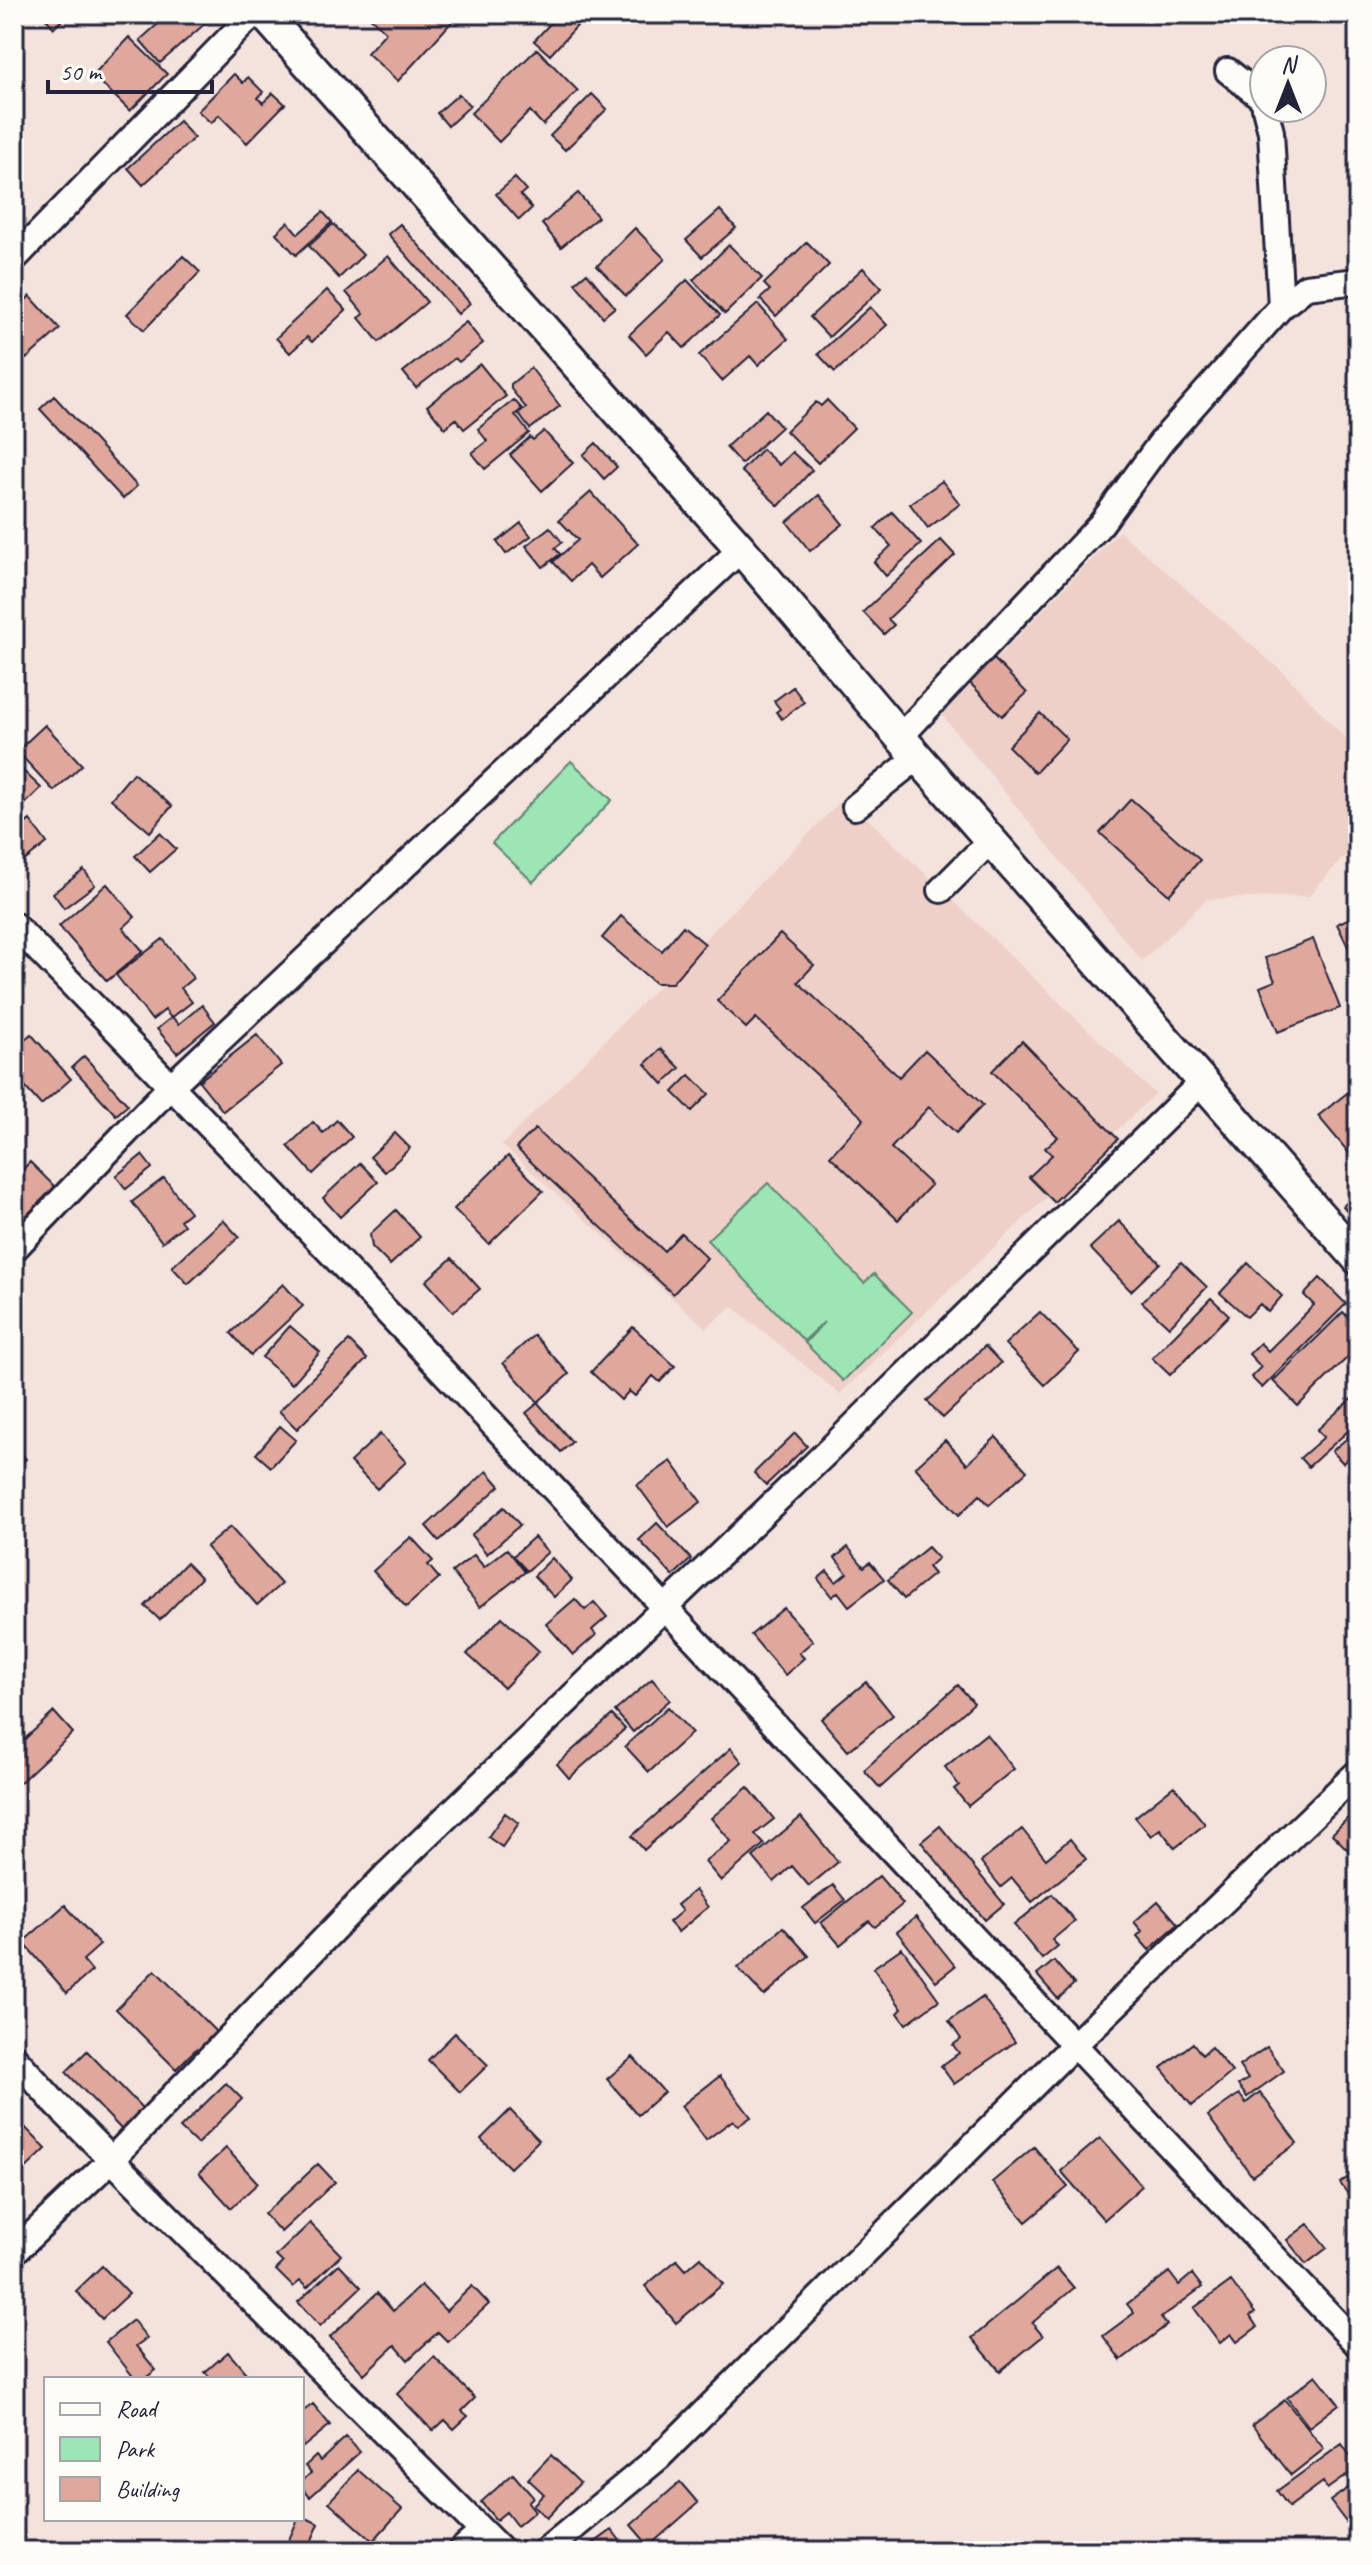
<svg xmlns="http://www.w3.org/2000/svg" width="1372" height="2565" font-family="Caveat,sans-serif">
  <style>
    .built { fill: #eed0c9 }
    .green { fill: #9de5b3; stroke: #608477; stroke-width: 2 }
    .building { fill: #e0a79c; stroke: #22223b; stroke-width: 2 }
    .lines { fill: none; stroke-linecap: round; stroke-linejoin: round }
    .minor-casing { stroke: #22223b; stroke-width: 30 }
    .tertiary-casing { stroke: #22223b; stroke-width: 36 }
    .minor { stroke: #fdfcf7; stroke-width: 24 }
    .tertiary { stroke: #fdfcf7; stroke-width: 30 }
  </style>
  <rect width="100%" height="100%" fill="#f4e2dc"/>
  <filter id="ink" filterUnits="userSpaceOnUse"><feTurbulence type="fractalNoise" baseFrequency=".0125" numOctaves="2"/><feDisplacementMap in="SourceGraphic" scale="16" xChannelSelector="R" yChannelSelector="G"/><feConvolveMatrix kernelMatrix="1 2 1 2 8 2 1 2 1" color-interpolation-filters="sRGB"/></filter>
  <g filter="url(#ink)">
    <path class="built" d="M1119 531 1283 672 1358 752V841L1309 896 1207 899 1142 961 942 715Z
      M845 797 1155 1094 840 1394 732 1306 706 1328 502 1145Z"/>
    <path class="green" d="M571 761 612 800 533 882 492 843Z
      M768 1183 864 1283 874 1274 912 1312 843 1381 805 1343 824 1322 804 1341 707 1240Z"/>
    <path class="building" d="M42 14H69L54 28Z
      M169 14H201L208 21 160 63 140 40Z
      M366 14H459L398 81 367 53 386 32Z
      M559 14H588L550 55 534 41Z
      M129 37 167 74 130 111 93 75Z
      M537 49 578 91 543 125 530 111 499 142 471 113Z
      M234 74 243 83 248 77 263 92 258 98 263 103 273 93 285 104 247 143 219 115 211 123 198 111Z
      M459 94 470 106 448 126 437 113Z
      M592 94 607 109 565 150 550 136Z
      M179 121 194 138 143 185 128 168Z
      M515 178 526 190 520 195 532 208 519 220 496 194Z
      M578 193 598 217 561 247 542 224Z
      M720 210 736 228 702 257 686 240Z
      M323 212 332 222 296 255 276 233 288 222 298 234Z
      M333 224 363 255 339 278 309 246Z
      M400 224 470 303 458 314 388 234Z
      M635 228 665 259 626 296 597 266Z
      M807 242 829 265 776 316 760 299 770 290 764 284Z
      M729 245 762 278 725 314 693 280Z
      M183 256 200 272 144 330 127 314Z
      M388 256 427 302 379 342 359 318 364 314 346 292Z
      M863 268 882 288 829 337 810 317Z
      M587 273 615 307 603 317 575 283Z
      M687 280 720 315 684 348 669 332 646 354 629 335Z
      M327 290 346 310 312 342 307 337 290 353 276 338Z
      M30 296 60 329 26 359 14 346V311Z
      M758 304 788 339 758 365 750 356 722 381 699 355Z
      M870 307 887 325 835 372 818 354Z
      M466 322 483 343 459 362 455 358 416 388 403 372Z
      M480 364 506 396 464 429 456 419 445 428 427 406Z
      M531 368 560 406 530 429 518 413 526 408 511 389V384Z
      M54 396 137 486 123 499 40 409Z
      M514 400 522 409 515 415 529 433 485 469 472 453 487 441 478 429Z
      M827 400 854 428 818 463 786 431 816 402 821 406Z
      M766 410 781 427 741 464 726 447Z
      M544 431 573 463 542 491 510 455 530 437 533 440Z
      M596 443 617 467 604 479 583 455Z
      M762 449 779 465 792 452 812 470 779 506 741 471Z
      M942 481 960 504 928 528 910 504Z
      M591 492 638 544 600 578 588 565 571 581 553 562 578 540 559 520Z
      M819 495 843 524 810 551 787 522Z
      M892 512 921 544 886 576 874 562 891 546 875 528Z
      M521 523 531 536 506 554 497 542Z
      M550 527 562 542 555 548 560 554 543 567 526 546Z
      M941 540 955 555 888 619 894 625 884 634 863 612Z
      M994 659 1027 693 1002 716 969 682Z
      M793 687 804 702 782 719 776 712 780 709 774 701Z
      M1040 713 1067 739 1035 773 1008 746Z
      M45 725 82 765 54 791 17 751Z
      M15 763 41 788 14 815V764Z
      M133 773 172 806 150 832 111 799Z
      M1131 799 1200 860 1169 895 1100 833Z
      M30 820 47 843 23 862 14 851V833Z
      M160 833 176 849 150 872 135 856Z
      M84 870 95 885 64 908 53 893Z
      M107 884 135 917 123 928 143 951 107 981 59 926Z
      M1358 914V950L1351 953 1337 924Z
      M621 916 662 951 683 926 705 944 672 983H655L602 938Z
      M780 934 814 965 798 982 899 1077 925 1050 983 1105 956 1133 929 1107 891 1148 931 1185 898 1220 830 1156 864 1119 756 1018 746 1028 717 1001Z
      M163 939 193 978 181 988 192 1002 171 1018 165 1010 152 1020 116 975Z
      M1313 939 1340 1008 1278 1032 1260 987 1275 981 1265 958Z
      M202 1005 215 1022 177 1053 157 1029 172 1017 179 1024Z
      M31 1034 71 1079 41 1105 14 1075V1060L17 1057 14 1049Z
      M257 1035 281 1065 223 1111 199 1081Z
      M1022 1041 1118 1139 1054 1202 1029 1177 1052 1155 1045 1148 1058 1137 992 1071Z
      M661 1049 680 1068 663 1084 645 1064Z
      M84 1056 128 1105 116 1115 72 1067Z
      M690 1075 709 1094 692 1111 673 1092Z
      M1356 1086 1358 1089V1155L1354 1159 1318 1116Z
      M337 1120 352 1137 313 1174 288 1146 313 1122 323 1133Z
      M535 1129 664 1251 681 1233 707 1258 673 1294 516 1148Z
      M395 1133 410 1148 385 1172 370 1157Z
      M142 1155 152 1168 126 1189 116 1176Z
      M508 1156 543 1191 489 1244 454 1209Z
      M30 1162 55 1187 14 1228V1178Z
      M360 1163 378 1182 340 1217 323 1198Z
      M164 1178 190 1212 180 1220 184 1225 162 1242 132 1202Z
      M1358 1193V1223L1343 1206Z
      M396 1210 420 1237 390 1265 372 1247 370 1234Z
      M223 1220 239 1237 188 1284 172 1267Z
      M1119 1221 1160 1263 1131 1291 1090 1248Z
      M452 1258 480 1289 453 1312 426 1281Z
      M1181 1262 1207 1287 1169 1327 1142 1302Z
      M1248 1263 1282 1296 1268 1312 1260 1304 1247 1317 1220 1293Z
      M1320 1278 1346 1304 1262 1388 1251 1377 1261 1367 1249 1354 1260 1343 1268 1351 1314 1305 1304 1295Z
      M283 1284 303 1306 251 1355 231 1333Z
      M1211 1298 1229 1315 1170 1375 1152 1358Z
      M1040 1312 1079 1352 1045 1385 1005 1344Z
      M1343 1312 1358 1328V1347L1298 1406 1273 1381Z
      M290 1326 320 1352 292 1384 262 1357Z
      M633 1327 675 1366 660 1382 653 1376 635 1396 629 1391 621 1400 591 1372Z
      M534 1335 569 1374 538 1402 503 1363Z
      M349 1341 367 1359 297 1429 279 1411Z
      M985 1346 1001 1363 943 1418 927 1401Z
      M1358 1393V1422L1308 1467 1300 1458 1324 1437 1317 1430Z
      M538 1403 572 1442 561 1452 526 1413Z
      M280 1426 296 1440 271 1467 256 1454Z
      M1358 1429V1450L1343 1463 1332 1451Z
      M795 1433 807 1446 766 1485 754 1473Z
      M380 1434 406 1462 377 1489 350 1462Z
      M996 1437 1027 1471 989 1505 980 1495 959 1515 915 1467 945 1440 967 1464Z
      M14 1444 26 1459 14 1468Z
      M671 1461 701 1502 668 1527 637 1485Z
      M487 1471 500 1486 439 1541 426 1526Z
      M504 1507 520 1525 487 1554 471 1535Z
      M657 1523 691 1559 673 1576 639 1540Z
      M230 1527 281 1584 257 1605 206 1547Z
      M411 1537 433 1561 428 1565 439 1578 406 1607 373 1571Z
      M534 1537 548 1552 527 1571 513 1556Z
      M848 1547 864 1567 870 1562 884 1579 849 1606 838 1592 832 1597 818 1579 827 1571 836 1582 847 1573 835 1558Z
      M928 1547 938 1558 928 1567 934 1574 904 1599 888 1580Z
      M507 1549 525 1572 480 1607 452 1572 474 1555 484 1567Z
      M552 1558 572 1580 554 1597 534 1576Z
      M186 1563 201 1578 160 1620 145 1606Z
      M575 1599 585 1610 594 1602 607 1617 592 1630 596 1635 573 1655 546 1624Z
      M784 1608 813 1641 799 1653 804 1658 785 1675 751 1635Z
      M502 1617 539 1651 504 1688 467 1654Z
      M652 1679 670 1700 633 1732 615 1711Z
      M866 1682 893 1715 848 1751 821 1719Z
      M958 1685 974 1703 880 1788 864 1770Z
      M668 1707 692 1733 649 1772 625 1746Z
      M54 1712 73 1733 14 1788V1749Z
      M612 1715 625 1729 569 1778 557 1764Z
      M986 1734 1014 1769 968 1806 954 1789 959 1785 945 1767Z
      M731 1748 742 1762 644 1850 632 1836Z
      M1174 1786 1205 1824 1175 1848 1160 1829 1151 1836 1135 1817Z
      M748 1787 774 1819 755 1834 764 1844 721 1881 705 1862 731 1841 711 1818Z
      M505 1813 519 1823 502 1847 488 1837Z
      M801 1817 838 1862 809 1886 792 1866 774 1882 753 1857Z
      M1348 1818 1358 1828V1860L1332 1834Z
      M940 1826 1004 1904 985 1920 921 1842Z
      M1022 1829 1046 1859 1070 1839 1086 1859 1032 1902 1012 1878 1001 1887 981 1862Z
      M879 1876 903 1904 875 1927 869 1921 840 1945 821 1923Z
      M833 1885 845 1900 815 1923 803 1908Z
      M695 1890 708 1907 678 1932 669 1922 682 1911 677 1905Z
      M1052 1894 1075 1921 1052 1940 1058 1946 1042 1959 1014 1925Z
      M1158 1901 1178 1924 1149 1950 1137 1936 1142 1931 1134 1922Z
      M65 1905 100 1945 83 1960 92 1971 67 1993 23 1942Z
      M916 1917 955 1966 936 1981 897 1932Z
      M783 1927 809 1956 764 1996 738 1968Z
      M902 1948 939 2000 906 2024 898 2013 902 2009 873 1968Z
      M1054 1961 1074 1984 1058 1999 1037 1975Z
      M155 1970 221 2037 202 2055 196 2049 176 2069 116 2009Z
      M983 1997 1015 2042 954 2084 941 2066 959 2053 953 2045 961 2039 949 2021Z
      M455 2033 488 2065 460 2092 428 2060Z
      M1193 2043 1202 2055 1211 2047 1232 2072 1192 2106 1161 2068Z
      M1267 2047 1284 2071 1247 2097 1238 2085 1248 2079 1239 2066Z
      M87 2051 144 2110 123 2131 66 2072Z
      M633 2057 664 2092 638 2115 607 2079Z
      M720 2076 751 2117 738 2126 733 2120 706 2140 681 2106Z
      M226 2083 242 2099 197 2144 180 2128Z
      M1260 2092 1297 2143 1252 2176 1208 2116 1239 2094 1246 2103Z
      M510 2110 539 2140 510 2168 481 2139Z
      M16 2118 46 2149 23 2171 14 2161Z
      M1100 2138 1142 2186 1104 2220 1061 2171Z
      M1034 2147 1068 2187 1026 2222 992 2182Z
      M226 2148 258 2183 231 2208 199 2173Z
      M318 2164 335 2182 281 2232 264 2214Z
      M1358 2170V2208L1340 2183Z
      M310 2223 341 2255 307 2288 300 2281 293 2287 276 2270 283 2263 276 2256Z
      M1308 2224 1327 2248 1306 2264 1287 2240Z
      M701 2257 723 2284 676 2323 645 2286 677 2260 686 2270Z
      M339 2264 361 2287 320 2326 298 2302Z
      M102 2266 129 2294 102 2319 76 2291Z
      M1358 2266V2290L1347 2275Z
      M1057 2268 1074 2288 1032 2323 1043 2336 1000 2371 972 2338Z
      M1169 2272 1179 2285 1192 2274 1202 2287 1161 2318 1167 2325 1121 2360 1103 2336 1134 2313 1127 2304Z
      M1231 2281 1255 2313 1250 2316 1257 2327 1237 2342 1231 2334 1220 2343 1194 2308Z
      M421 2285 446 2311 472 2286 489 2304 448 2342 438 2332 408 2360 395 2345 364 2374 330 2337 377 2293 393 2311Z
      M133 2320 147 2338 136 2346 156 2370 144 2379H135L106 2342Z
      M228 2352 251 2379H212L205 2372Z
      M434 2357 475 2398 462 2411 468 2416 454 2429 445 2420 433 2431 397 2394Z
      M1316 2375 1339 2404 1309 2427 1287 2398Z
      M1285 2400 1324 2449 1291 2475 1252 2425Z
      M313 2404 330 2425 302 2448V2412Z
      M346 2437 360 2452 310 2497 302 2488V2481L311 2473 305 2466 316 2456 320 2461Z
      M1342 2444 1358 2467 1327 2489 1323 2482 1289 2507 1277 2491Z
      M551 2455 580 2483 546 2518 533 2505 544 2494 528 2479Z
      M358 2470 402 2509 373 2541 329 2502Z
      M513 2474 533 2497 528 2502 535 2511 517 2526 506 2512 496 2520 481 2502Z
      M1358 2481V2538L1330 2501Z
      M680 2482 698 2503 649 2546 631 2525Z
      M302 2516 319 2524 307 2551H284L298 2519H302Z
      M612 2530 628 2551H583Z"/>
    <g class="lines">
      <g class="minor-casing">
        <path id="minor" d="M1228 71 1263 99 1264 103
          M1265 108 1271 132 1281 307
          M14 259 253 14
          M900 737 1101 524 1162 441 1281 307 1306 287 1358 281
          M855 807 918 757
          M941 890 991 840
          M14 925C471 1390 908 1874 1358 2345
          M14 1249 172 1085 741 549
          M14 2057 56 2104 502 2551
          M14 2252 112 2159 385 1876 825 1454 1203 1081
          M460 2551 482 2532
          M545 2551 658 2458 1073 2046 1358 1772"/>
      </g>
      <g class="tertiary-casing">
        <path id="tertiary" d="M264 14 741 549 900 737 1358 1259"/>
      </g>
      <use href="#minor" class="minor"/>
      <use href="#tertiary" class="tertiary"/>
    </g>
  </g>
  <rect width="1372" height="2565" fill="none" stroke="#fdfcf7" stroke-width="48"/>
  <rect x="24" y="24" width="1324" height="2517" fill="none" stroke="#22223b" stroke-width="3" filter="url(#ink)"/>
  <rect x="44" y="2377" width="260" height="144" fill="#fdfcf7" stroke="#a5a5ac" stroke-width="2"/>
  <rect x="60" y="2403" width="40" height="12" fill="#fdfcf7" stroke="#a5a5ac" stroke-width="2"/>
  <text x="116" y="2417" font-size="24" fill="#22223b">Road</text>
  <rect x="60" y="2437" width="40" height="24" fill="#9de5b3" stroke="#a5a5ac" stroke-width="2"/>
  <text x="116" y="2457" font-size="24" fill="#22223b">Park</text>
  <rect x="60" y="2477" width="40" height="24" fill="#e0a79c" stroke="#a5a5ac" stroke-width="2"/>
  <text x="116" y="2497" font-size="24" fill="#22223b">Building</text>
  <g transform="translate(1288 84)"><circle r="38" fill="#fdfcf7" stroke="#a5a5ac" stroke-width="2"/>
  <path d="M0-6L14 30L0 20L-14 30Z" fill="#22223b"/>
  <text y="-12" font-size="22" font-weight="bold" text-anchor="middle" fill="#22223b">N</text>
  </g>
  <path d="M48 80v12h164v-12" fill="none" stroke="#22223b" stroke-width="4"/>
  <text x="60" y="80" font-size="24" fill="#22223b" stroke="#fdfcf7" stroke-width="6" paint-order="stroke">50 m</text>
</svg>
